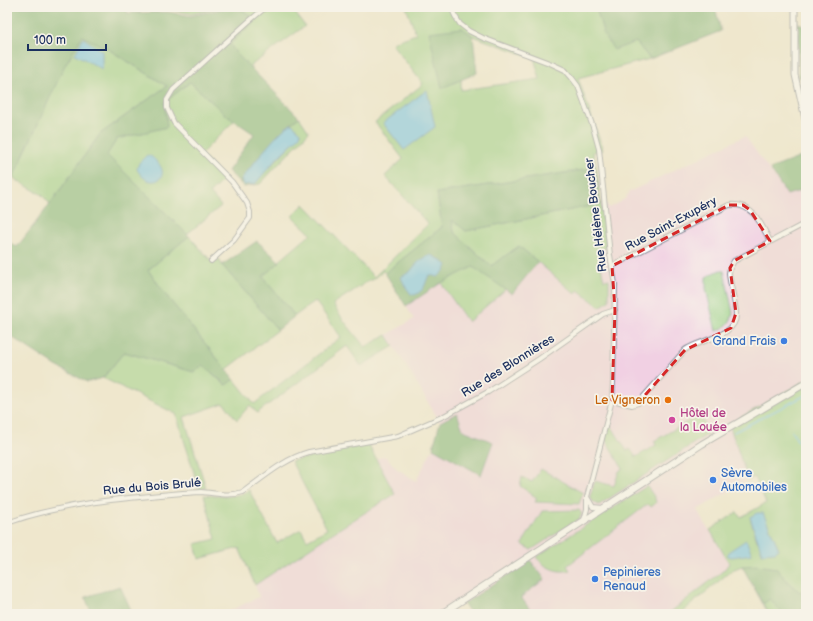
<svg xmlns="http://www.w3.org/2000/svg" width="813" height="621" font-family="'Balsamiq Sans',sans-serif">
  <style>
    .built { fill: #f1d0e3 }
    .green { fill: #94ce81; stroke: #587e70; fill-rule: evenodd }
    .forest { fill: #77b16f; stroke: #497066 }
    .water { fill: #6cc1e8; stroke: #4478a3 }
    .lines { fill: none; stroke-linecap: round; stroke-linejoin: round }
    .stream { stroke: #6cc1e8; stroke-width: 1.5 }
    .minor-casing { stroke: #858b96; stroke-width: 6 }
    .tertiary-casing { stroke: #858b96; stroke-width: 7 }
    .secondary-casing { stroke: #858b96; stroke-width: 8 }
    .minor { stroke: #fff; stroke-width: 4 }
    .tertiary { stroke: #fff; stroke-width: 5 }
    .secondary { stroke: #fff; stroke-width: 6 }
    .marked { fill: none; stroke: #d62828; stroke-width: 3; stroke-dasharray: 8 5; stroke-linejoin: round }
    .shop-dot { fill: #3f7fe0; stroke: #f7f3e8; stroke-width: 1.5 }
    .food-dot { fill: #e8710a; stroke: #f7f3e8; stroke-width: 1.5 }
    .hotel-dot { fill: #d1479c; stroke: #f7f3e8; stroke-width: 1.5 }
    .labels { text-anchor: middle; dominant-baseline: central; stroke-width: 3.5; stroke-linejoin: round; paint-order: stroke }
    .street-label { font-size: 12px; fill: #1b2f5e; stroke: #f7f3e8 }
    .shop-label { font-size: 12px; fill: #366cbe; stroke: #f7f3e8; text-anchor: start }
    .food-label { font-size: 12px; fill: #c56008; stroke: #f7f3e8; text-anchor: end }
    .hotel-label { font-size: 12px; fill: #b23c85; stroke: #f7f3e8; text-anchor: start }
  </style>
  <rect width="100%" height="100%" fill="#f7f3e8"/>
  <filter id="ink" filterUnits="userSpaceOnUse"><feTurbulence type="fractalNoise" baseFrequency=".025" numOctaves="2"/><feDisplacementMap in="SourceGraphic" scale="8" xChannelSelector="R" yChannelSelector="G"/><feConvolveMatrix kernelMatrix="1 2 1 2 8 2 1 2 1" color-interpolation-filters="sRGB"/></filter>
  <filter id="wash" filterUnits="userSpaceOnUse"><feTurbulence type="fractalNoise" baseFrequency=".012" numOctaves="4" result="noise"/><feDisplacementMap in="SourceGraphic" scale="16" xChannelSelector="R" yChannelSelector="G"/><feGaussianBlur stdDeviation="0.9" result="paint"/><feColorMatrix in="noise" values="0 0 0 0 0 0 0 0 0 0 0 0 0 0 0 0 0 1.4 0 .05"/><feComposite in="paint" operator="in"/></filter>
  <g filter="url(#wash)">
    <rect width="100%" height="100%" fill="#efe7cd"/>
    <path class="built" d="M745 136 787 195 806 189V380L729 424 748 480 697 510 729 563 724 570 668 614H533L521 597 530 560 448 614H223L259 597 255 585 331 534 395 494 376 459 385 456 397 469 416 481 433 448 481 475 493 442 462 430 457 414 440 422 387 335 414 319 406 306 441 283 468 322 506 289 512 294 538 262 574 293 577 290 609 301V280H604L597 249 607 248 601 204H606L609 208 625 199 629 192Z"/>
    <path class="green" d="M176 7H223L192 14 176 11Z
      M238 7H291L305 26 249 67 236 53 230 44 257 20Z
      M406 7H597L604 35 636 42 650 59 578 78 603 150 593 152 596 168 437 193 442 227 385 273 383 271 373 280H370L333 304 344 321 365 347 387 335 394 346 361 366 347 346 257 413 250 405 237 420 224 403 184 417 206 488 199 489 176 414 103 378 124 352 194 372 203 365 225 385 234 379 254 404 341 337 315 301 295 316 266 281 263 275 311 234 292 216 304 204 374 277 428 224 385 176 403 159 375 122 423 84 392 44 396 41 416 34ZM462 28 473 36 534 58 540 79 461 90Z
      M82 36 108 49 167 86 100 134 50 204 42 195 13 178 64 66Z
      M190 82 226 115 234 121 201 154 225 178 210 193 221 206 187 234 106 155 117 139 166 127 165 102Z
      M299 117 309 132 260 184 244 187 240 183 241 181 244 184 268 169 301 134V132L293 125H288Z
      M601 204 607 248 597 249 604 280 609 279V301L600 307 578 290 575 294 519 246 491 266 454 232 452 219 466 231Z
      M189 236 213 263 219 259 222 265 278 330 226 370 169 299 148 270Z
      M473 266 506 289 468 322 441 283Z
      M720 270 724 271 733 313C731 323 725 328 716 331L706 289V277Z
      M806 380V590L800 592 791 585 776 568 742 566 732 570 680 614H668L724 570 729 563 710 530 737 512 741 517 766 503 755 477 748 480 729 424ZM764 516 779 549 775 552 757 541 750 517Z
      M701 414 708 434 599 505 593 502 590 496 595 481 614 486 619 471 623 469 605 439 610 424 627 451 630 449 636 457 656 445 654 441Z
      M368 444 395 494 331 534 255 585 239 548 199 559 195 544 216 539 204 495C220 496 235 499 249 490L277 543 301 529 307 540 327 529 291 461Z
      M541 469 583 493 579 504 535 502 537 498 520 486 522 477 532 482Z
      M647 486 655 498 656 503 651 507 648 504 567 566 570 570C557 574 544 567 536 557Z
      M579 510 582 514 579 519 531 550 522 544 542 511Z
      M770 598 783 614H766L768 612 763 604Z"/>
    <path class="forest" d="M7 7H127V13L168 12 191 16 231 7H238L257 20 230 44 236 53 299 117C277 134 260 156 243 177L240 183 228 171 254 134 226 115 190 82 165 102 167 127 117 139 107 155 189 236 148 270 169 299 234 379 226 385 203 365 194 372 124 352 103 378 87 382 56 366 7 334V241L17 247 50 204 100 134 167 86 108 49 82 36 64 67 13 178 7 174Z
      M597 7H715L721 31 650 59 636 42 614 50 604 35 596 8Z
      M798 23 806 26V75L799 78Z
      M462 28 473 36 477 73 442 88 429 32Z
      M806 155V189L787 195 770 169Z
      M596 168 601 204 466 231 452 220 454 232 491 266 519 246 538 262 512 294 473 267 441 283 406 306 385 273 442 227 437 193Z
      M257 241 280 262 263 276 266 281 295 316 278 330 222 265Z
      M457 413 463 430 493 442 481 475 433 448 440 422Z
      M530 560 545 579 521 597 533 614H472L463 604Z
      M758 565 776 568 791 585 800 592 806 590V614H783L770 599 763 604 742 566Z
      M120 586 133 614H92L85 597Z"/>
    <path class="water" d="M83 38 102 51V69L75 54Z
      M427 90 435 127 404 150 383 123Z
      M292 124 301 132 300 136 278 157 255 184 244 185 241 181 243 177C252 166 281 127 292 124Z
      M147 155C152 156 154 159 157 162 173 178 149 192 137 169L139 163Z
      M431 255 439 259 447 265 445 270 438 277 429 275C424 285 426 289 415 295L411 294 405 286 401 277C404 275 407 274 410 272 418 262 419 260 431 255Z
      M757 513H763L779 549 775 552 762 553 750 517Z
      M746 540 752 554 732 557 728 556V552Z"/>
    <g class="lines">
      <path class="stream" d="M792 431 799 443 800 457 806 481
        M734 432 806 395"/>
    </g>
  </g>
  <g filter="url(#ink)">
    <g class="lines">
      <g class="minor-casing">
        <path id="minor" d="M451 7 455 16 460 24 469 31 483 38 552 64 565 70 572 78 578 86 593 127 599 149 610 255 615 284 613 382 612 400 587 497
          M211 261 234 240 250 218V212L247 203 232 182 174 123 167 108V100L173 90 248 22 266 7
          M612 266 729 205C752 202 761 223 770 241
          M612 400 632 405 638 403 685 350C700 339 738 337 736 313 735 299 730 286 729 273L730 268 734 261 806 223
          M584 520 587 509V497L593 507 603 508
          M7 523C64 503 123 498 183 493 189 493 195 492 201 492 216 493 229 497 243 492 264 477 284 459 309 452L398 436 444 416 488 392 539 359 603 314 615 310"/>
      </g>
      <g class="tertiary-casing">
        <path id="tertiary" d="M795 7V75L806 123"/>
      </g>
      <g class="secondary-casing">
        <path id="secondary" d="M441 614 702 444 806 383"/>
      </g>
      <use href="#minor" class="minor"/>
      <use href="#tertiary" class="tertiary"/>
      <use href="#secondary" class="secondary"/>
    </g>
  </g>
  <path d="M0 0H813V621H0ZM729 205H743L750 210 770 241 734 261 730 268 736 313 731 328 685 350 638 403 612 400 615 310 612 266Z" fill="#efe7cd" fill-opacity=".55" fill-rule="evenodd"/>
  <path class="marked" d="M729 205H743L750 210 770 241 734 261 730 268 736 313 731 328 685 350 638 403 612 400 615 310 612 266Z"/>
  <g class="shop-dot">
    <circle cx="784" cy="341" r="4"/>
    <circle cx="713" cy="480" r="4"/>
    <circle cx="595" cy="579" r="4"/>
  </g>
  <circle class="food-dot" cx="668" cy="400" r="4"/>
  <circle class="hotel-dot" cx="672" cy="420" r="4"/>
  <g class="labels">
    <g class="street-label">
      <text transform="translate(596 215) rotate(-97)">Rue Hélène Boucher</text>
      <text transform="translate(671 224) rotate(-28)">Rue Saint-Exupéry</text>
      <text transform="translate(508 366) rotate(-32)">Rue des Blonnières</text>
      <text transform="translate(152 487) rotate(-5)">Rue du Bois Brulé</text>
    </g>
    <g class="shop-label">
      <text x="776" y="341" text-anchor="end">Grand Frais</text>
      <text x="721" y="473">Sèvre<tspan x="721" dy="14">Automobiles</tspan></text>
      <text x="603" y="572">Pepinieres<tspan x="603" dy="14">Renaud</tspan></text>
    </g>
    <g class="food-label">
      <text x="660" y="400">Le Vigneron</text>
    </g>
    <g class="hotel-label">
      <text x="680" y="413">Hôtel de<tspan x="680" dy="14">la Louée</tspan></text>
    </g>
  </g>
  <rect width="813" height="621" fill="none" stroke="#f7f3e8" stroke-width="24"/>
  <path d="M28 44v6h78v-6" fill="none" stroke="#1b2f5e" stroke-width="2"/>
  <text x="34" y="44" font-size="12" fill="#1b2f5e" stroke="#f7f3e8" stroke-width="3" paint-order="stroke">100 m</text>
</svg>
